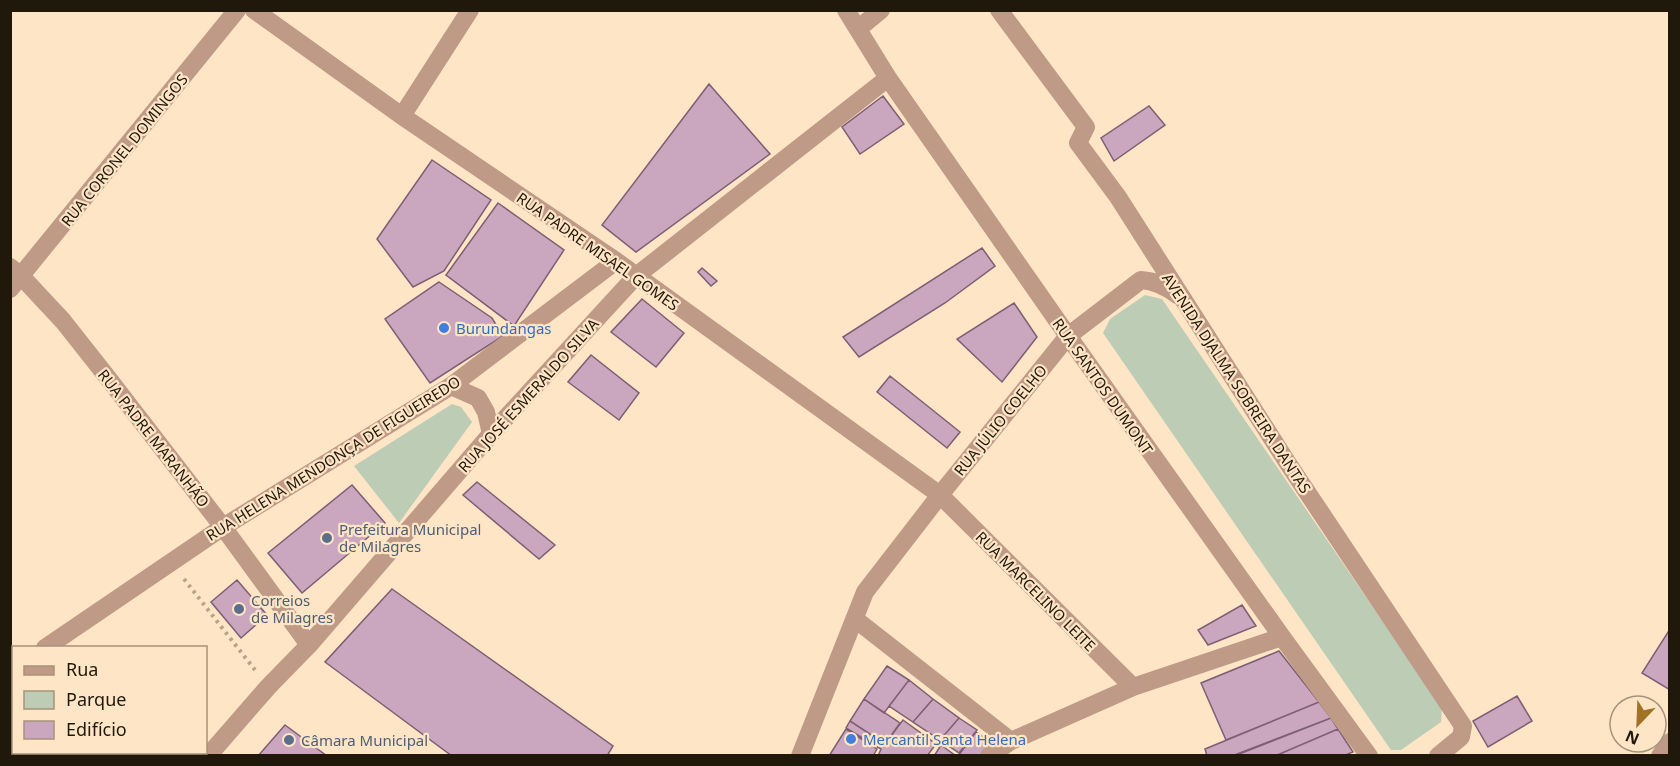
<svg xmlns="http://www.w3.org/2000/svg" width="1680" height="766" font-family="'Noto Sans',sans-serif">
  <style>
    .green { fill: #bdccb4 }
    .building { fill: #caa6bf; stroke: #7d5e73; stroke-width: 1.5 }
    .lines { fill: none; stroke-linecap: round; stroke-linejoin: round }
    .path { stroke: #b7a38a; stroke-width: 4; stroke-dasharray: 3 4.5; stroke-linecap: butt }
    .minor { stroke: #be9a87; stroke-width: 18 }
    .shop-dot { fill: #3f7fe0; stroke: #fee5c5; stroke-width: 2 }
    .service-dot { fill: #5c6f8a; stroke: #fee5c5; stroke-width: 2 }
    .labels { text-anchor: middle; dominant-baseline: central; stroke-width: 4.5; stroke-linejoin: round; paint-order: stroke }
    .street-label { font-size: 15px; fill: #21180c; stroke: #fee5c5 }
    .shop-label { font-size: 15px; fill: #366cbe; stroke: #fee5c5; text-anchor: start }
    .service-label { font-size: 15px; fill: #4e5e75; stroke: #fee5c5; text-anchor: start }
  </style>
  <rect width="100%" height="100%" fill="#fee5c5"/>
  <path class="green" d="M1145 295 1162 299 1442 708 1441 722 1401 750H1391L1103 333 1110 319Z
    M452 404 461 407 472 422 399 523 354 466Z"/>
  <path class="building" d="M709 84 770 154 636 252 602 225Z
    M883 96 904 124 860 154 842 127Z
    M1149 106 1165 125 1114 161 1101 138Z
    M432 160 491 200 444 271 413 287 377 239Z
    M498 203 564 250 514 326 446 275Z
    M982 248 995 266 945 303 859 357 843 337Z
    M702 268 717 281 711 286 698 272Z
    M439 282 492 318 503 336 430 383 385 319Z
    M642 299 684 333 656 367 611 332Z
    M1014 303 1037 337 1002 382 957 339Z
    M591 355 639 393 619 420 568 382Z
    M890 376 960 432 947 448 877 392Z
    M477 482 555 545 539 559 463 495Z
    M352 485 385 523 302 593 268 553Z
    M237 580 267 615 241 638 211 602Z
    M392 589 613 746 607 756H452L325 662Z
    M1242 605 1256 626 1208 645 1198 630Z
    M1670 629V690L1642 673Z
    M1279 651 1319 702 1226 740 1201 683Z
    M887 666 909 680 884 713 864 699Z
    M909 680 933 699 913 722 889 706Z
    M1517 696 1532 721 1488 747 1473 721Z
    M864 699 900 723 885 744 850 721Z
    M933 699 959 718 940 740 913 722Z
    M1319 702 1331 718 1232 756H1207L1205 749Z
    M959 718 977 730 959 753 940 740Z
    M1331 718 1338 729 1275 756H1234Z
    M903 720 936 744 927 756H878L881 749 846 728 850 721 885 744Z
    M285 725 327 756H258Z
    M846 729 877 749 873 756H829Z
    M1338 729 1353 752 1343 756H1275Z
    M976 732 992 743 982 756H958Z
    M941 745 956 756H934Z"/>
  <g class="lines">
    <path class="path" d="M184 579 255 670"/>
    <path class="minor" d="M254 10 402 116 616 261 940 495 1133 687
      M846 10 888 78 1068 336 1282 637 1369 756
      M999 10 1086 127 1078 143 1118 197 1287 462 1463 726 1461 737 1438 756
      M859 28 881 10
      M402 116 470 10
      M10 267 21 276 63 321 108 378 223 527 309 645
      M10 289 237 10
      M451 386 478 398 486 412 491 434
      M855 619 1011 741
      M45 648 223 527 451 386 616 261
      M10 673 14 671
      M145 752 148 756
      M208 756 268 687 309 645 491 434 636 276 888 78
      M800 756 865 592 940 495 1068 336 1141 280C1156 281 1167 287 1179 296
      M989 756 1011 741 1133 687 1282 637
      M1660 756 1670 742"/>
  </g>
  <g class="shop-dot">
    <circle cx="444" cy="328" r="6"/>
    <circle cx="851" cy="739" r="6"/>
  </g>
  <g class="service-dot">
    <circle cx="327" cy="538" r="6"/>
    <circle cx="239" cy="609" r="6"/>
    <circle cx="289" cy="740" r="6"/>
  </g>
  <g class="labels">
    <g class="street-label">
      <text transform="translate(124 150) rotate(-51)">RUA CORONEL DOMINGOS</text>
      <text transform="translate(598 251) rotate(35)">RUA PADRE MISAEL GOMES</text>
      <text transform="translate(1237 383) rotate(57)">AVENIDA DJALMA SOBREIRA DANTAS</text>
      <text transform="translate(1103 386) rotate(55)">RUA SANTOS DUMONT</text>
      <text transform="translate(528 395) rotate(-48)">RUA JOSÉ ESMERALDO SILVA</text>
      <text transform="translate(1000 420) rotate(-51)">RUA JÚLIO COELHO</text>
      <text transform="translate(154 438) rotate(52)">RUA PADRE MARANHÃO</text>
      <text transform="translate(333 458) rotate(-32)">RUA HELENA MENDONÇA DE FIGUEIREDO</text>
      <text transform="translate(1036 591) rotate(45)">RUA MARCELINO LEITE</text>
    </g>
    <g class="shop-label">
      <text x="456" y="328">Burundangas</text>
      <text x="863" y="739">Mercantil Santa Helena</text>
    </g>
    <g class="service-label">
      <text x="339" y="529">Prefeitura Municipal<tspan x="339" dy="17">de Milagres</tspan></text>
      <text x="251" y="600">Correios<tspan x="251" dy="17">de Milagres</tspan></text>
      <text x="301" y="740">Câmara Municipal</text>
    </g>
  </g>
  <rect width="1680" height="766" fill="none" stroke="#21180c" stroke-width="24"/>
  <rect x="12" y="646" width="195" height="108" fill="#fee5c5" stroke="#a6937b" stroke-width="1.5"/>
  <rect x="24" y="666" width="30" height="9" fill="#be9a87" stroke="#a6937b" stroke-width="1.5"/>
  <text x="66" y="676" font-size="18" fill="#21180c">Rua</text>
  <rect x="24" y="691" width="30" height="18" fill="#bdccb4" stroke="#a6937b" stroke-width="1.5"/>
  <text x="66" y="706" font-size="18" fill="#21180c">Parque</text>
  <rect x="24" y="721" width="30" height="18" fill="#caa6bf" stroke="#a6937b" stroke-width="1.5"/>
  <text x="66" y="736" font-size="18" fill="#21180c">Edifício</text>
  <g transform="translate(1638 724) rotate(203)"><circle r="28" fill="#fee5c5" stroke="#a6937b" stroke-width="1.5"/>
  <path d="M0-4.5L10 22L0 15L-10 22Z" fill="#a17225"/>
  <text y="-9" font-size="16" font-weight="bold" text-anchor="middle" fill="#21180c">N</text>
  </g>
</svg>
